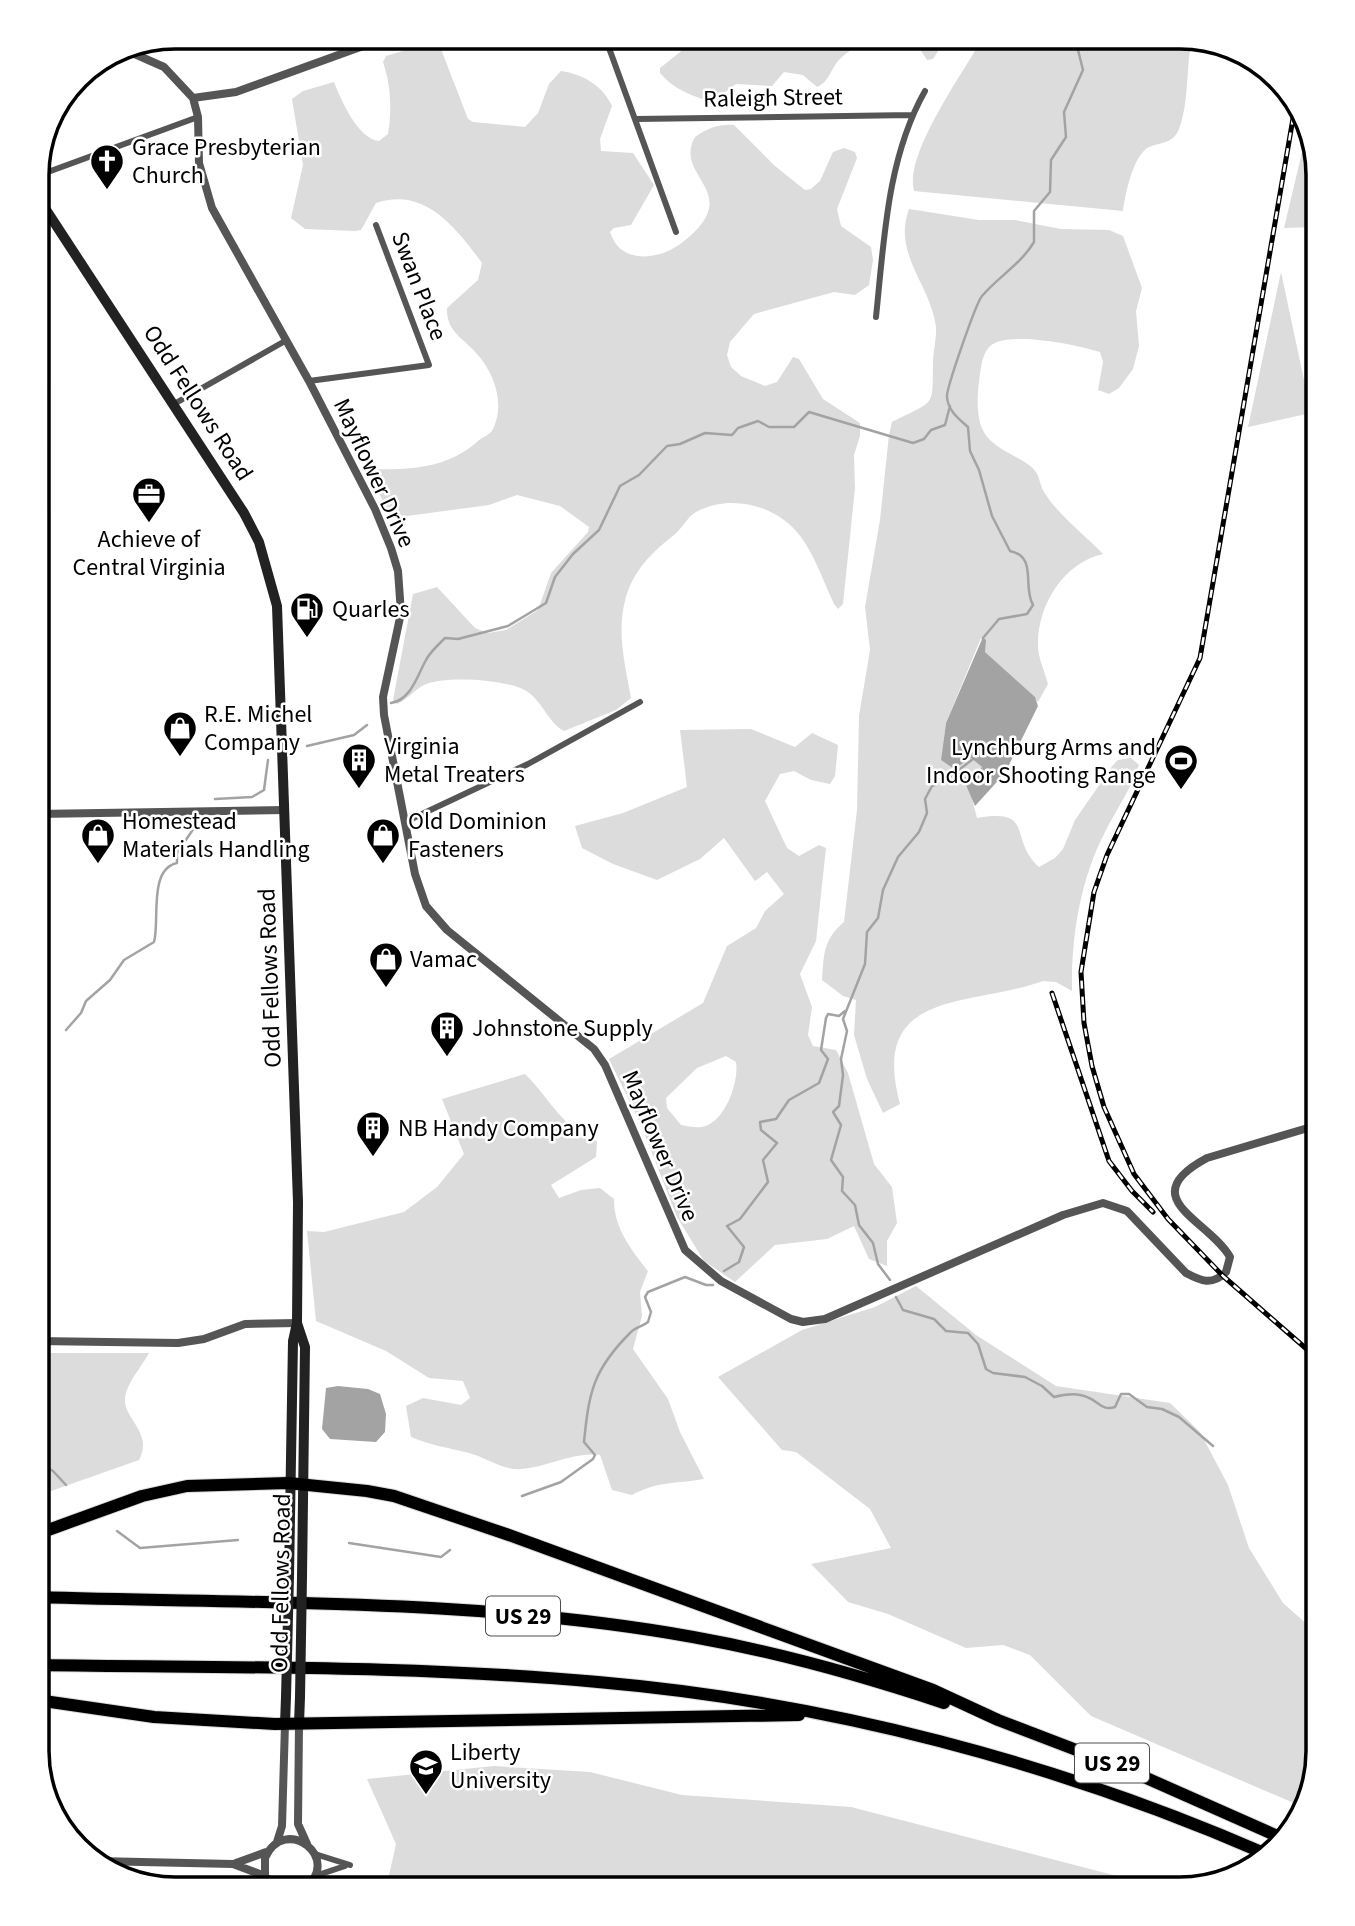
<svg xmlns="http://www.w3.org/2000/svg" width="1355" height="1926" font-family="'Source Sans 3',sans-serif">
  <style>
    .green { fill: #dcdcdc; fill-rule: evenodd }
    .water { fill: #a3a3a3 }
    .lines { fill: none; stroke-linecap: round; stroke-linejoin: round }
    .stream { stroke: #a3a3a3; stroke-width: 2.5 }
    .motorway-casing { stroke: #dbdbdb; stroke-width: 14 }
    .minor { stroke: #555; stroke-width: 6 }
    .tertiary { stroke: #555; stroke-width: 8 }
    .secondary { stroke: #222; stroke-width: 10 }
    .motorway { stroke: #000; stroke-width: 12 }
    .rail-casing { stroke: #000; stroke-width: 5 }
    .rail { stroke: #fff; stroke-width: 2.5; stroke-dasharray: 8; stroke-linecap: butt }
    .secondary-bridge { stroke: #222; stroke-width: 10 }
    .labels { text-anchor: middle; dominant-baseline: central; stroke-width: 5; stroke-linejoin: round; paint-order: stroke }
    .shield { fill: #fff; stroke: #4c4c4c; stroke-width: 2 }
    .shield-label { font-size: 23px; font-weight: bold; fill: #000 }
    .street-label { font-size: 24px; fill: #000; stroke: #fff }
    .poi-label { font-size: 24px; fill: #000; stroke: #fff; text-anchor: start }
    .rim { fill: none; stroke: #000; stroke-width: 3.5 }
  </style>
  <rect width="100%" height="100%" fill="#fff"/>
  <path class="green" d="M699 37H878C863 42 849 49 838 61 831 69 828 83 817 87L803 75 784 72 772 86 736 84 712 102C692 96 673 89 660 73V68Z
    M912 37H947L933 59 927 60Z
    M983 37 1196 39 1191 44C1186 71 1189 103 1179 129 1173 144 1161 142 1149 147 1133 155 1125 195 1123 211L914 191C904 153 965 71 983 37Z
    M433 42 439 44 468 119 473 122 525 127 538 113 549 84 561 71C583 74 603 86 612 106L600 139 601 151 633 153 654 185 631 225 614 228 610 232C615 246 622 253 637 256 654 258 670 252 683 242 747 192 672 177 695 137 708 128 719 124 734 125L775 166 805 190 811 189 820 181 833 152 844 148 855 152 857 158 837 209 841 226 871 247 873 260 869 285 855 295 834 292 754 314 730 342 727 355 731 367 741 376 765 386 777 382 793 357 799 359 823 399 860 423V436L854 455 855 488 843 604 838 609 834 604C824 583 815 556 801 537 778 505 730 493 696 512 687 517 682 529 674 535 652 552 634 570 626 597 616 631 625 664 631 698L616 710 564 731C548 722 543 703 528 692 510 679 444 675 424 685 414 690 407 700 397 704L393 700 413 594 437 587 475 628 488 633 506 630 538 610 551 573 588 532 589 527 560 506 517 495 489 505 392 518 366 469C407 470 444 470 477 442 481 437 491 435 493 429 505 405 495 375 478 355 464 338 446 332 447 308L478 280 482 263C457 229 425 186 376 203L361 230 355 231 305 229 291 218 303 165 292 99 303 91 334 82C341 100 358 139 379 141L388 134C392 109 391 86 383 62L386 56Z
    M1303 148C1325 167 1318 200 1318 227L1284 228Z
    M909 209 979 220H1015L1061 229 1109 230 1123 236 1142 288 1136 311 1139 346 1133 369 1119 388 1109 394 1098 390 1103 362 1100 352C1079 345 1007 330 990 346 981 355 981 370 979 381 977 398 976 420 985 434 998 453 1025 457 1036 472 1040 478 1040 486 1044 492 1058 515 1085 535 1103 554 1063 563 1037 606 1038 646 1038 658 1045 672 1048 684L1038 702 985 652 981 638 946 723 941 760 954 769 971 758 982 767 978 773 966 775 977 818C1036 808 1008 839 1039 867L1055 858 1063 849 1075 820 1113 765 1118 760 1131 758 1139 765C1131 789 1116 810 1105 832 1080 880 1071 938 1072 991L1056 982 1043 981C968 1008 869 988 900 1104L883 1113 867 1079 854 1035 856 1000 843 996 822 980C824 954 823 940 844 922L857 810 859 716 870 650 865 607 880 520 889 435 892 422C938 399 932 408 933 359 934 347 938 333 935 321 927 281 893 252 909 209Z
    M1281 272 1311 413 1248 427Z
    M751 729 795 747 812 733 838 745 835 776 830 784 811 780 794 771 780 774 765 801 787 848 799 856 819 845 826 848 816 941 800 974 812 1007 808 1035 813 1046 836 1050 848 1073 874 1164 892 1187 897 1223 887 1241V1266L869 1259 854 1226 827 1239 775 1245 735 1282 704 1261 677 1217 641 1125 609 1059 703 1003 727 946 756 928 765 911 784 894 767 872 755 881 724 838 700 859 657 880 613 864 582 848 575 826 623 813 687 787 680 730ZM726 1056 736 1062C739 1081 727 1116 708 1125 700 1129 690 1127 681 1125L667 1108 666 1098 697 1068Z
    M525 1074C549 1097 563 1130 597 1141L596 1157 551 1185 559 1198 581 1190 600 1188 614 1199C614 1228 630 1248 648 1271L640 1292 642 1316 633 1349 668 1399 680 1432 704 1479C675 1484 658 1481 632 1495L612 1490 600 1455C572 1452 549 1467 521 1469 504 1471 485 1457 469 1453 449 1448 430 1445 411 1437L406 1406 423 1398 461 1405 470 1398 463 1381 429 1378 386 1351 316 1321 307 1231 324 1232 404 1212 437 1187 464 1154 442 1099Z
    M916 1286 976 1335 1056 1386 1170 1403 1200 1432 1228 1485 1249 1548 1283 1603 1318 1634V1752L1303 1807 1091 1716 1030 1655 1003 1645 966 1648 888 1614 848 1602 811 1564 891 1548 870 1509 796 1452 782 1450 718 1377 802 1330 875 1307Z
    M37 1353H149C142 1366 130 1379 126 1393 118 1417 155 1430 139 1460L37 1496Z
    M494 1766 590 1772 682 1795 851 1807 1167 1889H386L396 1844 367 1779Z"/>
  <path class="water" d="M983 637 986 640 985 652 1035 697 1038 706 1005 773 975 806 963 778 978 773 982 767 971 758 954 769 941 760 946 723Z
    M338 1386 368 1389 380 1394 386 1414 385 1432 376 1442 330 1439 322 1429 326 1388Z"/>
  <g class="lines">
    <path class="stream" d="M983 638 999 619 1027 614 1033 605C1022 586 1038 557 1010 551L992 516 979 470 970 451 968 427C959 419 948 411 947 397 946 389 976 303 982 296 998 277 1021 264 1034 242V211L1050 192 1051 160 1066 137 1064 112 1083 70 1078 50 1087 37
      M391 703C411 700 417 676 426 660 430 652 438 645 445 638L458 639 508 626 546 603 555 577 573 554 599 530 620 486 639 475 667 446 680 444 705 433 732 435 738 428 758 421 769 427H794L809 412 913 443 924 439 931 430 945 425 950 406
      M307 746 354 735 367 725
      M215 799 252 797 264 790 268 760
      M66 1030 81 1013 86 1001 110 980 124 960 154 942C160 922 148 869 177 863V853L194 828
      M724 1271 739 1262 744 1247 727 1226 740 1219 768 1182 763 1160 777 1143 761 1130 760 1122 776 1119 789 1100 819 1083 828 1059 821 1050 826 1018 828 1014 839 1016 845 1011
      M890 1280 878 1264 873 1243 859 1225 855 1205 842 1191 843 1177 831 1160 841 1125 833 1112 839 1106 843 1075 841 1059 847 1031 843 1019 865 964 867 932 878 918 883 890 898 857 919 832 927 813 925 799 932 786 946 780 973 759
      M896 1297 903 1310 934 1319 946 1331 968 1333 978 1344 986 1369 993 1373 1025 1377 1042 1386 1054 1397C1065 1394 1078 1392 1089 1398 1099 1402 1102 1411 1115 1407L1121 1394H1129L1147 1407 1162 1409 1179 1417 1213 1446
      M37 1462 53 1471 66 1485
      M522 1496 561 1482 593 1459 595 1455 584 1442C589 1392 593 1370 630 1333 635 1327 642 1327 648 1322L651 1312 645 1297 648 1292 685 1277 706 1285H713
      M117 1531 140 1548 238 1540
      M349 1543 441 1557 450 1550"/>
    <g class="motorway-casing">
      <path id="motorway" d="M37 1534 142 1496 187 1486 288 1483 367 1491 394 1496 506 1534 933 1690 998 1720 1126 1769 1282 1838
        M37 1597C255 1604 477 1598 693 1637 777 1652 863 1676 944 1703
        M37 1665C223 1668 412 1665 598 1682 828 1702 1055 1762 1266 1854
        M37 1700 154 1717 275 1724 799 1715"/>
    </g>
    <path class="minor" d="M605 37 676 232
      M636 119 912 115
      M37 176 198 117
      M876 317C884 241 887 158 925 91
      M309 381 429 365 376 225
      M174 404 285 341
      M405 822 528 764 640 702
      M315 1854 350 1865
      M315 1876 345 1866"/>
    <path class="tertiary" d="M121 48 164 67 193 98 198 117 199 163 212 208 309 381 375 509 391 548 398 571 401 613 383 697 384 715 415 874 426 906 447 930 594 1049 605 1065 685 1250 721 1281 791 1319 803 1322 825 1319 1063 1215 1103 1203 1127 1211 1186 1273C1201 1281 1212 1286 1226 1272L1230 1257C1209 1220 1132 1198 1207 1158L1318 1125
      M193 98 236 92 388 37
      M37 814 285 810
      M37 1341 178 1343 204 1339 245 1324 297 1323
      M299 1724 298 1824 307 1844
      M277 1842 282 1826 285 1724
      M96 1861 233 1864 265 1876
      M236 1863 266 1852
      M278 1889 265 1876V1858C285 1813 344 1859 304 1889"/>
    <path class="secondary" d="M37 196 244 513 259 542 277 606 298 1202 297 1323 293 1341 289 1576
      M297 1323 305 1347 302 1577
      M285 1724 286 1697
      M299 1724 300 1697"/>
    <use href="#motorway" class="motorway"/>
    <g class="rail-casing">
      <path id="rail" d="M1296 101 1200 658 1107 855 1094 892 1081 972 1084 1023 1092 1066 1104 1107 1134 1174 1168 1219 1223 1276 1318 1359
        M1052 993 1109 1161 1132 1191 1153 1212"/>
    </g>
    <use href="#rail" class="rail"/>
    <path class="secondary-bridge" d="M286 1697 289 1576
      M300 1697 302 1577"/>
  </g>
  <defs>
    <g id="church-pin" transform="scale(1.75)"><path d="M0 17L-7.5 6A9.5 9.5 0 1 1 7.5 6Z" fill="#000" stroke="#fff"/><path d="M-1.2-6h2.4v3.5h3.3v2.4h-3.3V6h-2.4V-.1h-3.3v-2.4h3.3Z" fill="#fff"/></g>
    <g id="office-pin" transform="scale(1.75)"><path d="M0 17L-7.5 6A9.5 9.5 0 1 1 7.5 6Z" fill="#000" stroke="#fff"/><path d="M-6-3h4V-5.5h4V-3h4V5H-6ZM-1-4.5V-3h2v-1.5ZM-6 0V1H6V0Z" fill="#fff"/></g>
    <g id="fuel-pin" transform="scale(1.75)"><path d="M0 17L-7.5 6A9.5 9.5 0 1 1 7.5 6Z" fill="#000" stroke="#fff"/><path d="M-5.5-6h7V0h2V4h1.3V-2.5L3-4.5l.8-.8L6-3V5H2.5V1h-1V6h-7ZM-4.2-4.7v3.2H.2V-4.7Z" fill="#fff"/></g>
    <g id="shop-pin" transform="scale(1.75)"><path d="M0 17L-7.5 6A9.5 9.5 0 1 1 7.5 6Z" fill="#000" stroke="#fff"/><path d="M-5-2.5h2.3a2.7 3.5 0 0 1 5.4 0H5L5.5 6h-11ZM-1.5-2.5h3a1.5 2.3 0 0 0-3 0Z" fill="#fff"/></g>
    <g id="building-pin" transform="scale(1.75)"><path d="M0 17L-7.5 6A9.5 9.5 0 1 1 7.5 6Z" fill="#000" stroke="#fff"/><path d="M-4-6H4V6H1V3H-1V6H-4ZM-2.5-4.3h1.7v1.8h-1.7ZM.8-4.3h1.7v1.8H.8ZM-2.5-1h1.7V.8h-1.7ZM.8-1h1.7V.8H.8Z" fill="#fff"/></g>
    <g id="stadium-pin" transform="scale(1.75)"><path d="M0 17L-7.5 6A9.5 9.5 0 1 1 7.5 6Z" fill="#000" stroke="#fff"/><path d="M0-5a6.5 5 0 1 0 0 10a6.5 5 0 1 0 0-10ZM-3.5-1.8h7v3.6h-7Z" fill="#fff"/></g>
    <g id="university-pin" transform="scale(1.75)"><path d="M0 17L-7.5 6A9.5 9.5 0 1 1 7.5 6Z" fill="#000" stroke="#fff"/><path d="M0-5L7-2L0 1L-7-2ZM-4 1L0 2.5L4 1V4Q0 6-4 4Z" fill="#fff"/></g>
  </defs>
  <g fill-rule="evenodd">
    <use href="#church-pin" x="107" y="161"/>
    <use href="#office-pin" x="149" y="494"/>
    <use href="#fuel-pin" x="307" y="609"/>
    <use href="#shop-pin" x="180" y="728"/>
    <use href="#building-pin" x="359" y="760"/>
    <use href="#stadium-pin" x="1181" y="761"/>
    <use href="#shop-pin" x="98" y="835"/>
    <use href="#shop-pin" x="383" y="835"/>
    <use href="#shop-pin" x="386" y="959"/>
    <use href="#building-pin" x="447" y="1028"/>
    <use href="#building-pin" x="373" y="1128"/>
    <use href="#university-pin" x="426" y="1766"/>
  </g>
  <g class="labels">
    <g class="shield">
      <rect x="486" y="1596.5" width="74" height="39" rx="5"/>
      <rect x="1075" y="1743.5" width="74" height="39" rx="5"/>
    </g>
    <g class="shield-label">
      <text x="523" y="1616">US 29</text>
      <text x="1112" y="1763">US 29</text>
    </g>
    <g class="street-label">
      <text transform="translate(773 98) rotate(-1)">Raleigh Street</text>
      <text transform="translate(419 286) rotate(69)">Swan Place</text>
      <text transform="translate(198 403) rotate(57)">Odd Fellows Road</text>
      <text transform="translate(374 473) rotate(65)">Mayflower Drive</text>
      <text transform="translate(270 978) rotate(-92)">Odd Fellows Road</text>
      <text transform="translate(660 1146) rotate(67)">Mayflower Drive</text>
      <text transform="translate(281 1583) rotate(-89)">Odd Fellows Road</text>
    </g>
    <g class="poi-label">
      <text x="132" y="147">Grace Presbyterian<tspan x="132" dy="28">Church</tspan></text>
      <text x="149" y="539" text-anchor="middle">Achieve of<tspan x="149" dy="28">Central Virginia</tspan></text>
      <text x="332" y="609">Quarles</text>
      <text x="204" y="714">R.E. Michel<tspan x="204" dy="28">Company</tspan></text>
      <text x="384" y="746">Virginia<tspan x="384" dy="28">Metal Treaters</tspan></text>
      <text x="1156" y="747" text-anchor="end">Lynchburg Arms and<tspan x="1156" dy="28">Indoor Shooting Range</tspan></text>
      <text x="122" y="821">Homestead<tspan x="122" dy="28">Materials Handling</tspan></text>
      <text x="408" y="821">Old Dominion<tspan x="408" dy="28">Fasteners</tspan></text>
      <text x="410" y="959">Vamac</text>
      <text x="472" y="1028">Johnstone Supply</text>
      <text x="398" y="1128">NB Handy Company</text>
      <text x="450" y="1752">Liberty<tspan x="450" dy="28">University</tspan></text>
    </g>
  </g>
  <path d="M0 0H1355V1926H0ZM175 49H1180A126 126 0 0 1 1306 175V1751A126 126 0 0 1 1180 1877H175A126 126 0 0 1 49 1751V175A126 126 0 0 1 175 49Z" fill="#fff" fill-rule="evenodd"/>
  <path class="rim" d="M175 49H1180A126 126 0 0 1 1306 175V1751A126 126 0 0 1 1180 1877H175A126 126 0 0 1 49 1751V175A126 126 0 0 1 175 49Z"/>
</svg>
